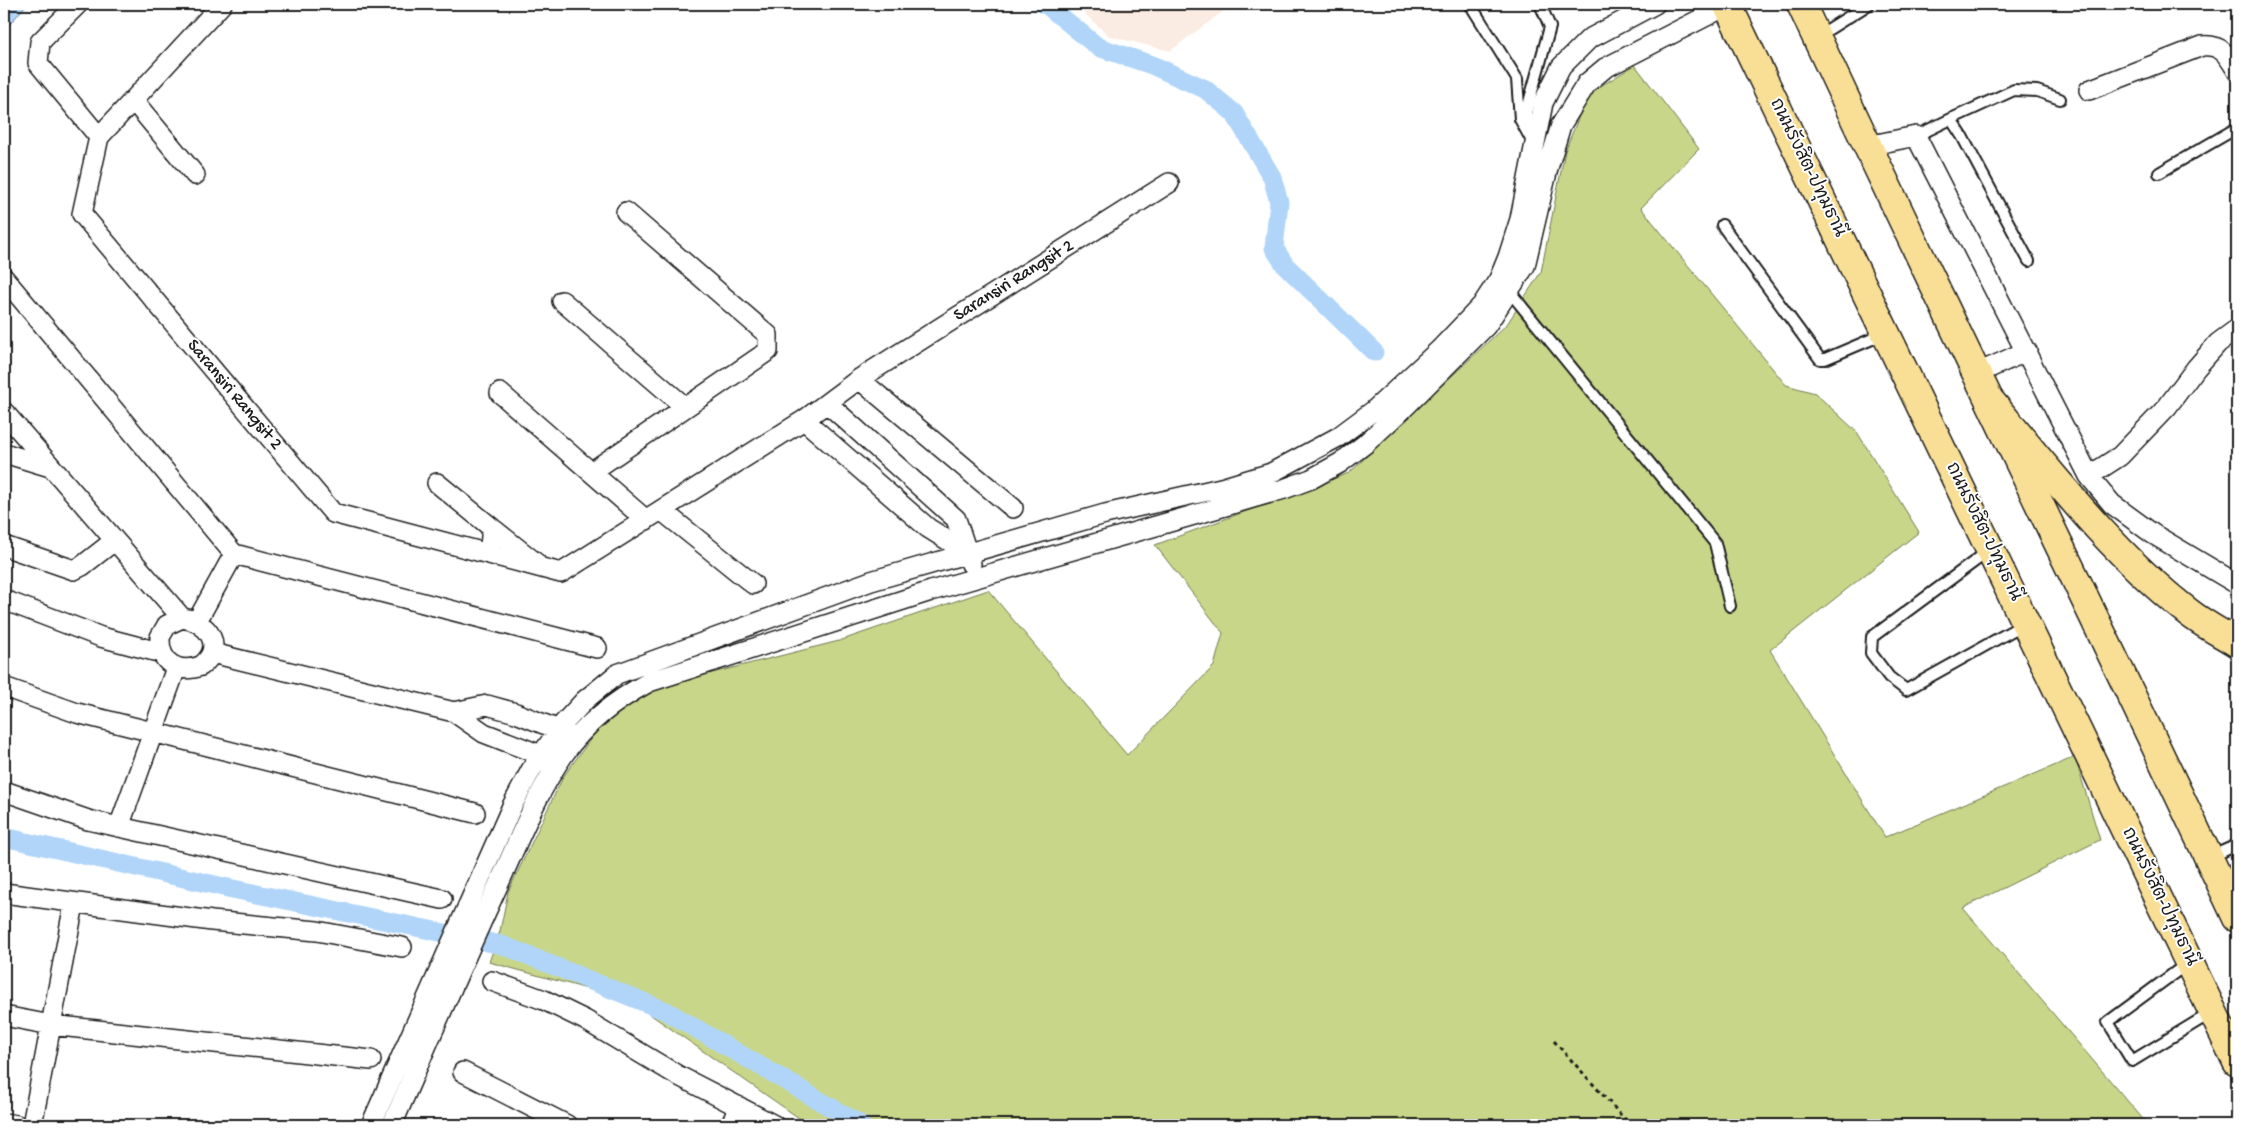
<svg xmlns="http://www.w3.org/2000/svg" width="2241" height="1129" font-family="'Gochi Hand','Playpen Sans Thai',sans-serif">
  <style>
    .built { fill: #fbece3 }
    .green { fill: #c8d689; stroke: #727952 }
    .water { fill: #b0d5f9; stroke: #758ba1 }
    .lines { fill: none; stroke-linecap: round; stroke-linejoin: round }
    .canal { stroke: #b0d5f9; stroke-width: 19 }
    .service-casing { stroke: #1c1c1c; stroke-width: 14 }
    .minor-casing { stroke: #1c1c1c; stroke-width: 22 }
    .primary-casing { stroke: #1c1c1c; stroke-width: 31 }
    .motorway-casing { stroke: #1c1c1c; stroke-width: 31 }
    .path { stroke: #1c1c1c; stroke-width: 3; stroke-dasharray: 4 4; stroke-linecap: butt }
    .service { stroke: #fff; stroke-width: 10 }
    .minor { stroke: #fff; stroke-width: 19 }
    .primary { stroke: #f9df96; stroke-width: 28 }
    .motorway { stroke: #f9df96; stroke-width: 28 }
    .labels { text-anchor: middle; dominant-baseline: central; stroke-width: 4; stroke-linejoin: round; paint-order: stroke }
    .street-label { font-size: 18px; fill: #1c1c1c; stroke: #fff }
  </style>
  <rect width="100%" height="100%" fill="#fff"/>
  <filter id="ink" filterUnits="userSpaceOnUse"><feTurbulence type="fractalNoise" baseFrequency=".02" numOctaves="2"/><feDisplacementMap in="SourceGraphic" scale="10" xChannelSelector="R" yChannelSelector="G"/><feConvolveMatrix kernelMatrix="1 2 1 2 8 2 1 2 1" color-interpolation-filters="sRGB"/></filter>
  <g filter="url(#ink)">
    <path class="built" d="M1074 4H1233L1170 51 1109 36Z"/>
    <path class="green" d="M1635 65 1699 149 1641 208 1786 385 1815 393 1857 432 1919 532 1770 650 1885 837 2075 757 2100 840 1963 908 2148 1125H1995L1989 1119 1984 1125H809L631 1001 489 962 500 931 508 892 563 777 603 722 653 688 839 641 988 590 1127 755 1214 666 1223 633 1155 545 1349 473 1507 324 1541 272 1565 151 1588 94Z"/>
    <path class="water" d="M4 4H27L4 31Z"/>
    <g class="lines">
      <path class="canal" d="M1043 4 1048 6 1098 47 1152 65 1205 89 1234 113 1272 177 1279 202 1274 248 1285 265 1374 352
        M4 837 228 888 502 945 666 1011 861 1125"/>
      <g class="service-casing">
        <path id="service" d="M1470 4 1517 79 1520 119 1533 143
          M1818 36 1869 4
          M1951 119 2014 90 2037 91 2060 99
          M1530 131 1526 113 1550 27 1540 4
          M1916 136 1951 119 1962 136 2029 261
          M2159 173 2237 128
          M1722 225 1820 359H1825L1884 334
          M1510 292 1715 543 1730 606
          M1990 550 1872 637 1871 653 1889 677 1906 690 2024 624
          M2210 857 2237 845
          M2188 963 2108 1022 2132 1061 2211 1013"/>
      </g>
      <g class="minor-casing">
        <path id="minor" d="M78 4 40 42 38 63 99 137
          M222 4 99 137 82 214 333 513 561 573 804 420 859 379 1169 183
          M2089 90 2202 46C2222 44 2228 56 2237 71
          M133 100 195 175
          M1867 146 1916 136 2089 476 2112 504 2153 534 2237 584
          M4 278 234 554 597 648
          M562 301 685 407
          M1978 373 2027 351
          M859 379 1013 508
          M500 393 646 520
          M827 403 956 519 971 564
          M4 412 182 618
          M804 420 928 528 968 553
          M4 453 50 467
          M591 472 768 351V335L626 212
          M2089 476 2120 456 2167 407 2196 368 2218 343 2237 329
          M437 483 492 528 489 554
          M661 510 753 584
          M492 528 536 563
          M4 546 74 570 82 566 114 541
          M4 600 101 637 162 653
          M182 618C208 621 226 647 201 666 177 674 159 663 160 637L167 625Z
          M197 621 234 554
          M212 653 454 712
          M4 687 77 713 475 813
          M551 759 484 733 454 712 487 705 516 713 569 734
          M4 791 88 820 442 899
          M119 827 176 668
          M4 893 212 921 317 931 402 947
          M492 981 544 1000 585 1020 677 1075 774 1125
          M4 1016 51 1025 371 1060
          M463 1072 567 1125
          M4 1123 17 1125
          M32 1125 74 904
          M371 1125 512 806 531 770 562 725 585 700 617 674 871 581 1105 514 1221 488 1271 473 1338 437 1373 411 1439 350 1482 305 1499 279 1508 257 1520 219 1543 103 1561 67 1589 39 1655 4
          M392 1125C428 1043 463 961 501 879 520 837 537 793 564 754 586 722 616 700 649 682L931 591 1284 489 1311 479 1340 463 1365 444 1406 406 1486 326 1525 266 1548 168 1561 125 1587 83 1605 68 1728 5
          M730 1125 740 1107"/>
      </g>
      <g class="primary-casing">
        <path id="primary" d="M1727 4 2237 1062
          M1801 4C1943 310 2094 612 2237 918"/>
      </g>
      <g class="motorway-casing">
        <path id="motorway" d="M1992 403C2054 477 2112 553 2188 612 2203 624 2221 633 2237 643"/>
      </g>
      <path class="path" d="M1554 1041 1630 1125"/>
      <use href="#service" class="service"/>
      <use href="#minor" class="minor"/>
      <use href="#primary" class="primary"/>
      <use href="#motorway" class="motorway"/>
    </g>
  </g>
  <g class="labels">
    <g class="street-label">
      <text transform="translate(1807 168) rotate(64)">ถนนรังสิต-ปทุมธานี</text>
      <text transform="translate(1014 281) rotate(-32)">Saransiri Rangsit 2</text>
      <text transform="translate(234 395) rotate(50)">Saransiri Rangsit 2</text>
      <text transform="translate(1983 532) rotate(64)">ถนนรังสิต-ปทุมธานี</text>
      <text transform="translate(2159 897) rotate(64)">ถนนรังสิต-ปทุมธานี</text>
    </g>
  </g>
  <rect width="2241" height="1129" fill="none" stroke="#fff" stroke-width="20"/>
  <rect x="10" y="10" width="2221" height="1109" fill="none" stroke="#1c1c1c" stroke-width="2" filter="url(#ink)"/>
</svg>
